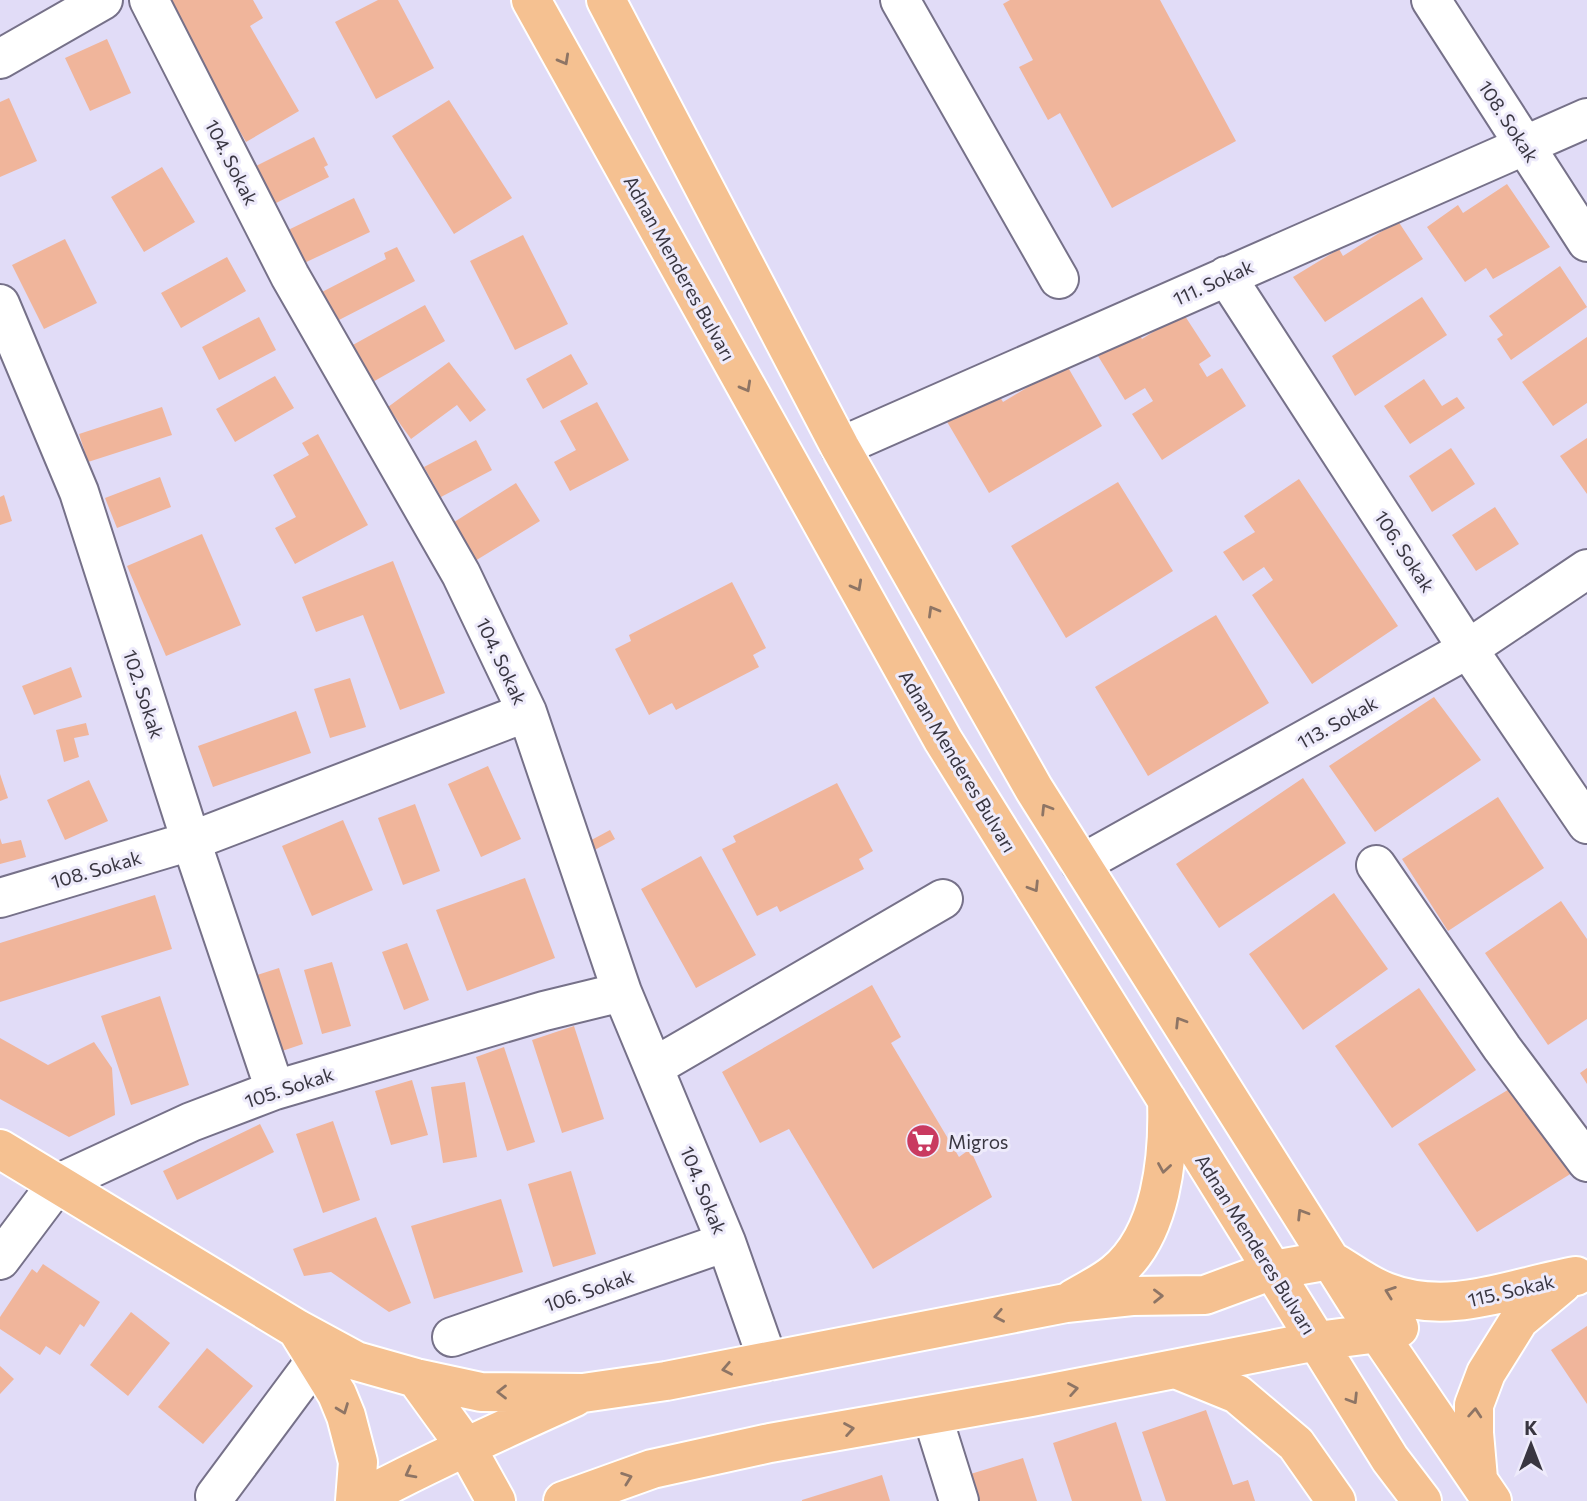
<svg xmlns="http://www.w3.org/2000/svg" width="1587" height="1501" font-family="Commissioner,sans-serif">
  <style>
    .building { fill: #f0b59b }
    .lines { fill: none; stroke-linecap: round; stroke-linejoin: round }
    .minor-casing { stroke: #767189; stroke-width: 42 }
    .major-casing { stroke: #fff; stroke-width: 42 }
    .minor { stroke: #fff; stroke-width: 38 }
    .major { stroke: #f5c191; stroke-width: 38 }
    .oneway { stroke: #8e7565 }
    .labels { text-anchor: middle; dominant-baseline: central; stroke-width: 6; stroke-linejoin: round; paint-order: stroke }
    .street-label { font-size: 19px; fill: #393641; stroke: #eeebfb }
    .poi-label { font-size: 19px; fill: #393641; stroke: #eeebfb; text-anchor: start }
  </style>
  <rect width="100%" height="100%" fill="#e1dcf7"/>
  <path class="building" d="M163 0H253L263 18 250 26 299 111 246 142Z
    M378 0H398L434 68 376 99 335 22Z
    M1010 0H1160L1236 141 1112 208 1060 113 1048 120 1019 67 1033 60 1003 4Z
    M107 39 131 93 90 111 65 58Z
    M9 98 37 161 0 177V102Z
    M449 100 512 198 454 234 392 136Z
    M314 137 328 165 324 167 329 177 274 204 254 167Z
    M162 167 195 222 144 252 111 197Z
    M1507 184 1550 247 1493 279 1486 268 1465 282 1427 227 1458 205 1463 213Z
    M354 198 370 232 300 265 284 232Z
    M1398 221 1423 259 1325 322 1293 277 1339 249 1343 256Z
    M523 235 568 324 515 350 470 261Z
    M65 239 97 303 44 329 12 265Z
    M397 247 415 281 337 321 322 292 386 259 384 253Z
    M227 257 246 291 181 328 161 293Z
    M1560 266 1587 307 1511 360 1497 339 1503 335 1489 316Z
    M1422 297 1447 335 1355 396 1332 356Z
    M425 305 445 341 371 383 351 346Z
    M1183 313 1211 356 1199 364 1207 377 1222 368 1246 406 1162 460 1132 414 1153 401 1145 388 1125 400 1098 356 1137 331 1142 339Z
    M259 317 276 350 219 380 202 347Z
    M1587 337V403L1553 426 1522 382Z
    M571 354 588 384 543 409 526 379Z
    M449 362 486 410 470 422 457 405 411 439 388 407Z
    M1066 364 1102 426 989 493 946 420 996 390 1003 402Z
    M275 376 294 408 235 442 216 409Z
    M1424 379 1442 406 1457 397 1465 408 1410 444 1384 406Z
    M597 402 629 460 570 491 554 462 576 450 560 421Z
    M162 407 172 435 88 462 79 434Z
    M318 434 368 525 295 564 275 528 296 517 273 475 309 455 302 443Z
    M1587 438V494L1560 456Z
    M476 440 492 470 441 497 424 467Z
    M1451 448 1475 484 1432 512 1409 476Z
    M160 477 171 507 117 528 105 498Z
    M1299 479 1398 626 1312 684 1252 595 1273 580 1264 567 1243 581 1223 552 1255 532 1244 516Z
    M1118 482 1173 571 1066 638 1011 546Z
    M516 483 540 521 475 561 451 524Z
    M4 495 12 521 0 525V497Z
    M1495 507 1519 544 1476 571 1452 535Z
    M202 534 241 625 166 656 127 566Z
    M393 561 445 693 400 710 363 615 316 632 302 597Z
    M732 582 766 648 753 655 759 667 676 710 672 703 649 715 615 649 631 641 629 635Z
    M1216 615 1269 703 1148 776 1095 687Z
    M71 667 82 697 34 715 22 686Z
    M350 678 366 727 330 738 314 689Z
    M1434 697 1481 760 1375 832 1329 766Z
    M296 711 311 753 213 787 198 746Z
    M86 723 89 735 74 738 79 757 64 762 56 730Z
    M488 766 521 839 481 857 448 784Z
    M0 774 8 798 0 801Z
    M1303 778 1346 843 1219 928 1176 864Z
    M89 780 108 821 65 840 47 800Z
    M837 783 873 851 859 859 864 869 780 912 777 906 757 916 722 849 736 842 733 836Z
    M1498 797 1544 868 1448 931 1402 859Z
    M415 804 440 871 403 885 378 818Z
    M343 820 373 890 312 916 282 846Z
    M610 830 615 839 589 853 584 844Z
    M0 838 2 844 21 840 26 857 0 864Z
    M701 856 756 955 696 988 641 889Z
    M525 878 555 958 467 991 436 910Z
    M1334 893 1388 969 1303 1030 1249 954Z
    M155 895 172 949 0 1002V943Z
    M1561 901 1587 939V1019L1548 1045 1485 953Z
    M407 943 429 1000 404 1010 382 952Z
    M332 962 351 1026 322 1034 304 970Z
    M279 968 303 1044 273 1054 248 978Z
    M872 985 901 1037 891 1043 959 1157 970 1149 992 1197 873 1269 789 1129 760 1143 722 1072Z
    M1419 988 1476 1070 1392 1128 1335 1046Z
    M160 996 189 1085 131 1105 101 1016Z
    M574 1026 604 1119 562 1133 532 1040Z
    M0 1038 48 1065 94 1042 112 1068 115 1115 69 1137 0 1099Z
    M504 1047 535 1142 507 1151 476 1057Z
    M1587 1068V1084L1580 1073Z
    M412 1080 428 1135 391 1145 375 1091Z
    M465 1082 477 1157 443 1163 431 1087Z
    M1521 1082 1580 1168 1477 1232 1418 1144Z
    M333 1121 360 1200 323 1213 296 1134Z
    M260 1124 274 1152 177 1200 163 1171Z
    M571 1171 596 1254 553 1267 528 1184Z
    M501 1199 523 1272 434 1299 411 1226Z
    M376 1217 411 1303 389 1312 331 1272 304 1276 293 1249Z
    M43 1264 100 1302 84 1327 80 1324 60 1355 46 1346 40 1355 0 1329V1317L32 1269 37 1273Z
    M131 1312 170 1343 128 1396 90 1365Z
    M1587 1326V1404L1551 1350Z
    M207 1348 253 1386 203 1444 158 1407Z
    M0 1366 14 1379 0 1394Z
    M1206 1410 1233 1485 1248 1480 1255 1501H1166L1142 1432Z
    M1116 1422 1142 1501H1072L1053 1443Z
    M1023 1458 1037 1501H972L964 1476Z
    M882 1475 890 1501H802V1500Z"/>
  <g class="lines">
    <g class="minor-casing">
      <path id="minor" d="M149 0 290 276 461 574 527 712 622 992 726 1242 768 1361
        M900 0 1059 279
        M1431 0 1587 242
        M0 59 103 0
        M1226 276 1468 649 1587 824
        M0 304 79 492 191 841 275 1090
        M840 447 1587 118
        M1081 864 1468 649 1587 569
        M1376 865 1502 1048 1587 1162
        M0 898 191 841 527 712
        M654 1067 943 899
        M0 1260 57 1184 191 1122 275 1090 544 1011 622 992
        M452 1337 726 1242
        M932 1415 959 1501
        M215 1496 316 1360"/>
    </g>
    <g class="major-casing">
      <path id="major" d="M531 0 943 740 1390 1459 1422 1501
        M606 0 840 447 1034 789 1356 1301 1492 1501
        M0 1149 297 1329 356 1361 416 1378 481 1392 583 1393 666 1381 1066 1303 1132 1296 1205 1295 1273 1270 1330 1260C1348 1270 1367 1285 1386 1292 1450 1317 1513 1287 1576 1276
        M1073 1299C1086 1291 1103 1283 1115 1273 1162 1235 1169 1156 1167 1100
        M298 1331 337 1394 346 1416 358 1462 355 1501
        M1178 1370 1237 1394 1296 1444 1336 1501
        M416 1378 466 1447 496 1501
        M1478 1479 1474 1433V1405L1486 1373 1519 1320 1562 1284
        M357 1501C429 1463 502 1430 575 1397
        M563 1501 652 1469 770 1443 1031 1397 1317 1341 1379 1333 1399 1328"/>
    </g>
    <use href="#minor" class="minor"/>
    <use href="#major" class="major"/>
  </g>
  <defs><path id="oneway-chevron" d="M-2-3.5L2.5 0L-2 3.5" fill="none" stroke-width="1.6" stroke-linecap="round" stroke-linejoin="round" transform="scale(1.75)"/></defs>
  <g class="oneway">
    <use href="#oneway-chevron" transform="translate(564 60) rotate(61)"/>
    <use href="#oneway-chevron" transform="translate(746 387) rotate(61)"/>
    <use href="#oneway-chevron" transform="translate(857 586) rotate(61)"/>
    <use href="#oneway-chevron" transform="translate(933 611) rotate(-120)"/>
    <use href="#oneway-chevron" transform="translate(1046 809) rotate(-122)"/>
    <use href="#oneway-chevron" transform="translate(1034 887) rotate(58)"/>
    <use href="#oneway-chevron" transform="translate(1180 1022) rotate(-122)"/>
    <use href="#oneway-chevron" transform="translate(1164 1168) rotate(99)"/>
    <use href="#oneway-chevron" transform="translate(1302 1214) rotate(-122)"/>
    <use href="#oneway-chevron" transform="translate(1390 1292) rotate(-160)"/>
    <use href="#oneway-chevron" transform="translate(1158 1296) rotate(-1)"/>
    <use href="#oneway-chevron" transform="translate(999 1316) rotate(169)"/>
    <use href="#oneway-chevron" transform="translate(727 1369) rotate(169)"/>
    <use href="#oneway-chevron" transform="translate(1073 1389) rotate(-10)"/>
    <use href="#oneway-chevron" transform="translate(502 1392) rotate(-180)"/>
    <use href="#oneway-chevron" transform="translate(1353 1399) rotate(58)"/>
    <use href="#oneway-chevron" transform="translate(343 1409) rotate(69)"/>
    <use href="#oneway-chevron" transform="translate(1475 1413) rotate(-86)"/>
    <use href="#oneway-chevron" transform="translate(849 1429) rotate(-10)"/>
    <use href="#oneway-chevron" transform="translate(410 1473) rotate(152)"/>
    <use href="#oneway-chevron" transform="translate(627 1478) rotate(-20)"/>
  </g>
  <defs>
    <g id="supermarket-disc" transform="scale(1.75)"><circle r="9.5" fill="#c93a60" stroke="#eeebfb"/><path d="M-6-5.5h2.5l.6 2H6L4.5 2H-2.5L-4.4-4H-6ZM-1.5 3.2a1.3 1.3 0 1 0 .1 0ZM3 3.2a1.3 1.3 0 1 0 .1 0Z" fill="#fff"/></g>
  </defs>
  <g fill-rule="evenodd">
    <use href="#supermarket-disc" x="923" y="1141"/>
  </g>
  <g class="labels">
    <g class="street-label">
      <text transform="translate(1509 121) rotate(57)">108. Sokak</text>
      <text transform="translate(232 162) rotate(63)">104. Sokak</text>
      <text transform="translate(680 268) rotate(61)">Adnan Menderes Bulvarı</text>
      <text transform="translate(1213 282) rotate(-24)">111. Sokak</text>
      <text transform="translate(1405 551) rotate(57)">106. Sokak</text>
      <text transform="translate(502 661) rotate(65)">104. Sokak</text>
      <text transform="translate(144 694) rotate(72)">102. Sokak</text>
      <text transform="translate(1337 722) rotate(-29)">113. Sokak</text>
      <text transform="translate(958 761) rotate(59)">Adnan Menderes Bulvarı</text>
      <text transform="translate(96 869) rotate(-16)">108. Sokak</text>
      <text transform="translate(289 1087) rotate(-18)">105. Sokak</text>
      <text transform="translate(704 1190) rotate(68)">104. Sokak</text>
      <text transform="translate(1256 1244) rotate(58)">Adnan Menderes Bulvarı</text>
      <text transform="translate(589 1290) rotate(-19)">106. Sokak</text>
      <text transform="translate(1511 1290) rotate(-13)">115. Sokak</text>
    </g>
    <g class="poi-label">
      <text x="948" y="1141">Migros</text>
    </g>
  </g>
  <g transform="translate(1531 1445)" stroke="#eeebfb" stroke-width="5" paint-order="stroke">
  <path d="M0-5L12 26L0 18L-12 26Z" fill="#393641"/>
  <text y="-10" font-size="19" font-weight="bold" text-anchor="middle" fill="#393641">K</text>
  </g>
</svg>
